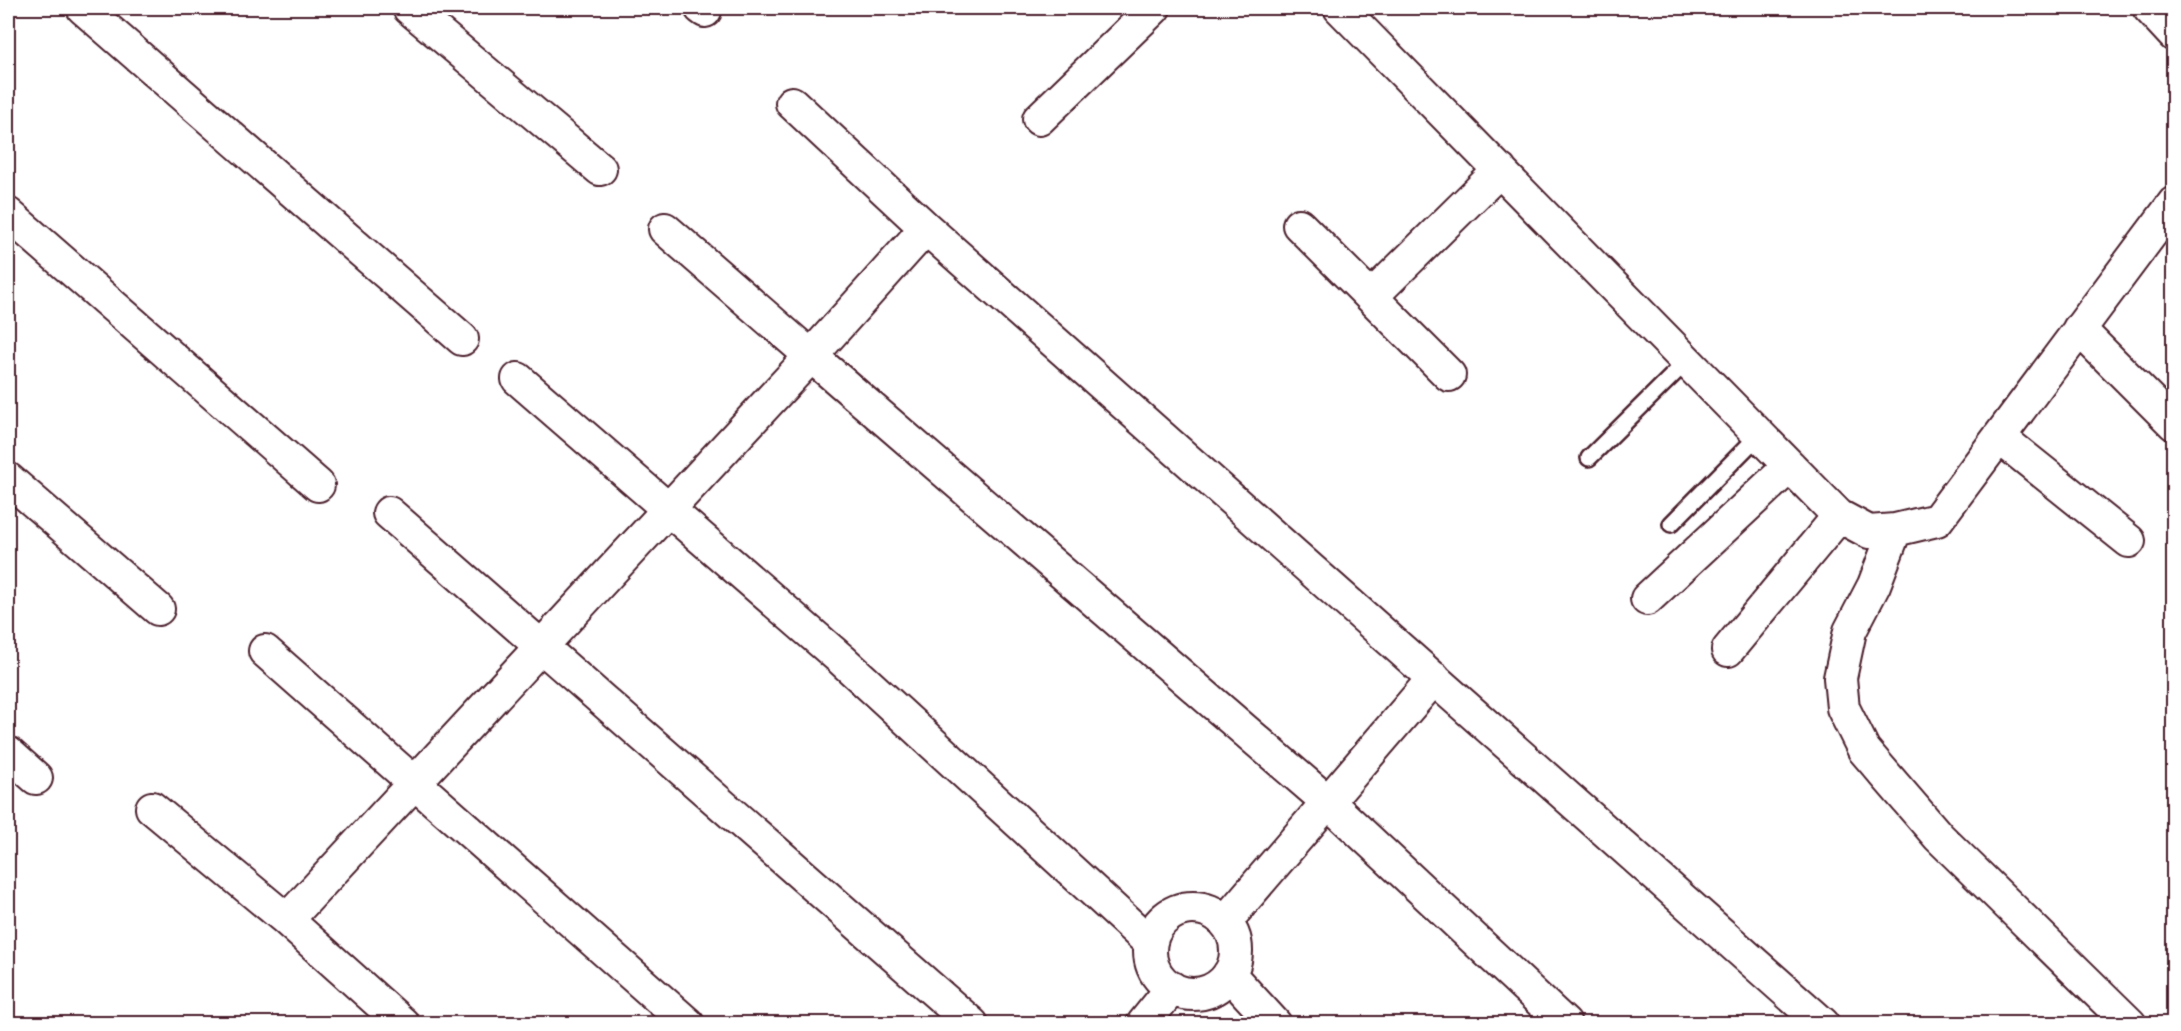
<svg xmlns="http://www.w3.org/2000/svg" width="2181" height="1031" font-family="Pangolin,sans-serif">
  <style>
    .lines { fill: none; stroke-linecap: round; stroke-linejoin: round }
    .lane-casing { stroke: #4a1f2b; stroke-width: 20 }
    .street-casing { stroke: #4a1f2b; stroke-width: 36 }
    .lane { stroke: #fff; stroke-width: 15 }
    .street { stroke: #fff; stroke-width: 32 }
  </style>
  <rect width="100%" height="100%" fill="#fff"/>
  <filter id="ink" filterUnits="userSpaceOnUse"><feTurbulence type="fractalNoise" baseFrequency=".0167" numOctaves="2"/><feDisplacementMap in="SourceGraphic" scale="12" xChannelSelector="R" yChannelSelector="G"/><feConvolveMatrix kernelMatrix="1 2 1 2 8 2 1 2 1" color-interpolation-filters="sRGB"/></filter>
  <g filter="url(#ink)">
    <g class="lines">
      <g class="lane-casing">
        <path id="lane" d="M1589 458 1687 361
          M1671 524 1759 435"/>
      </g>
      <g class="street-casing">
        <path id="street" d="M83 8 462 339
          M409 8 600 169
          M701 8 705 11
          M1340 8 1839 516 1869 532 1895 530 1937 520 2174 203
          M2149 8 2174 35
          M792 103 926 228 1823 1024
          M1039 119 1154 8
          M8 214 318 485
          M1299 225 1449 375
          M665 229 811 356 926 228
          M1371 297 1500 170
          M2079 329 2174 424
          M518 379 842 660 1150 943
          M1999 437 2129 541
          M8 479 158 609
          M389 513 972 1024
          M1895 530 1874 585 1850 631 1840 678 1843 708 1864 750 1939 837 2130 1024
          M1647 599 1790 466
          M1728 650 1839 516
          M265 651 688 1024
          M8 753 36 778
          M152 808 287 920
          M1150 951a43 43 0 1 1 86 0a43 43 0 1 1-86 0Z
          M1225 922 1434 678
          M1229 974 1275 1024
          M403 1024 287 920 811 356 1329 803 1565 1024
          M1143 1024 1172 988"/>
      </g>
      <use href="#lane" class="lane"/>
      <use href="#street" class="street"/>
    </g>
  </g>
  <rect width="2181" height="1031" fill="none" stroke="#fff" stroke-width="30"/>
  <rect x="15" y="15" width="2151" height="1001" fill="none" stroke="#4a1f2b" stroke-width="2" filter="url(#ink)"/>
</svg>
